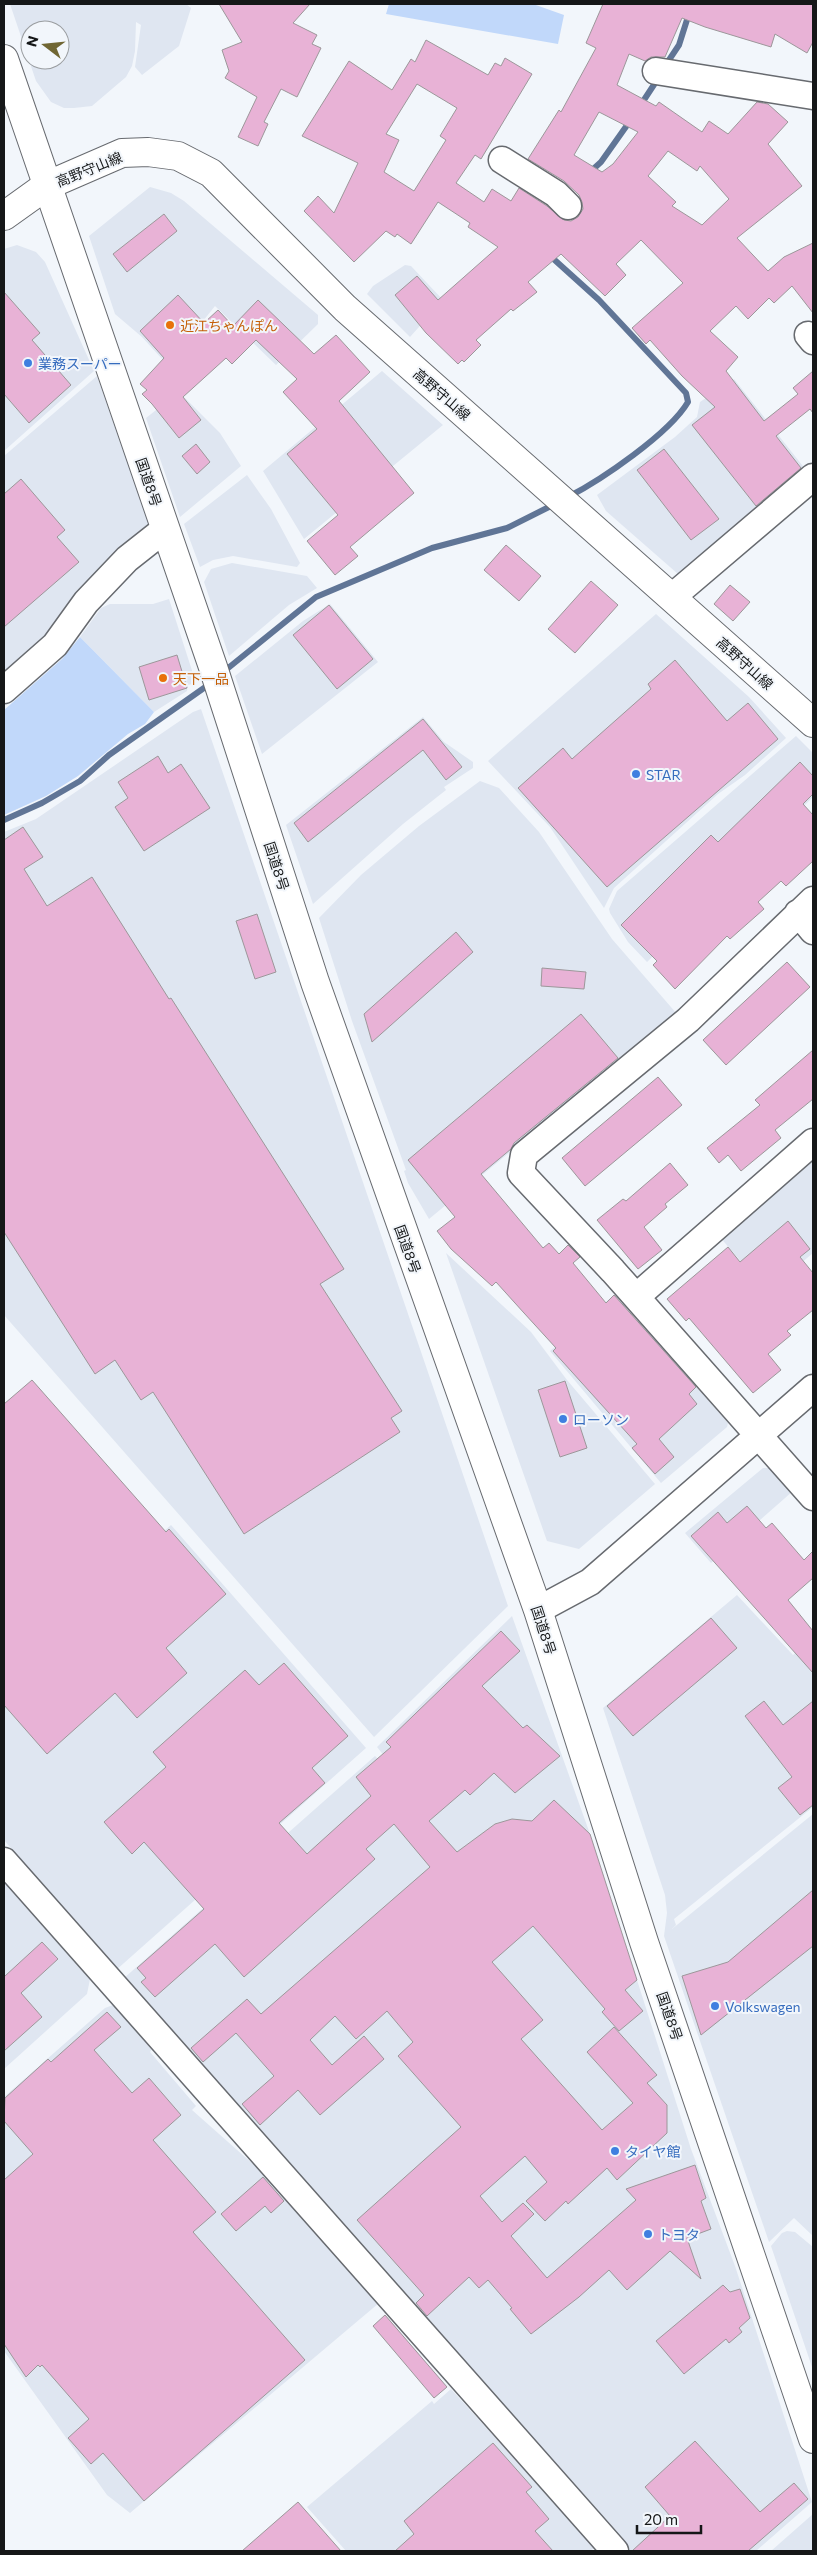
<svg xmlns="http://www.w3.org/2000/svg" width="817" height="2555" font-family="Commissioner,'Noto Sans JP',sans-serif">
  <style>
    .built { fill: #dfe6f1; fill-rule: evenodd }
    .green { fill: #c1d8fa }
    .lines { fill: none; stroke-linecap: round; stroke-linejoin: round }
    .stream { stroke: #607596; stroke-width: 6 }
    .building { fill: #e8b2d6; stroke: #9c979a; fill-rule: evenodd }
    .minor-casing { stroke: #676a6f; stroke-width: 29 }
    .major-casing { stroke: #676a6f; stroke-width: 30 }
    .highway-casing { stroke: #676a6f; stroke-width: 30 }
    .minor { stroke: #fff; stroke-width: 26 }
    .major { stroke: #fff; stroke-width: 28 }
    .highway { stroke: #fff; stroke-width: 28 }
    .food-dot { fill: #e8710a; stroke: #f2f6fb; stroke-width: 2 }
    .shop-dot { fill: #3f7fe0; stroke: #f2f6fb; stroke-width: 2 }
    .labels { text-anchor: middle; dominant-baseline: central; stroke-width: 4; stroke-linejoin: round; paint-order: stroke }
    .street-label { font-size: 14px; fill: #151718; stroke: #f2f6fb }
    .food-label { font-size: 14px; fill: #c56008; stroke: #f2f6fb; text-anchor: start }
    .shop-label { font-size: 14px; fill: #366cbe; stroke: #f2f6fb; text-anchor: start }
  </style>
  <rect width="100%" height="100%" fill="#f2f6fb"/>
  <path class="built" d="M10 4H186L191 8 179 46 142 75 135 67 141 25 136 22 135 51 132 66 126 77 92 106 74 108H64L51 102 36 81ZM30 30H60V60H30Z
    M150 187 171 193 184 201 318 315V324L276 365 215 306 195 331 163 360 142 337 115 314 89 236Z
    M17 245 36 252 45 262 94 371 4 451V249Z
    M405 265 411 266 443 300 410 337 367 294 373 286Z
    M382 371 443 425 304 539 263 471Z
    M97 376 151 530 48 641 4 680V456Z
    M734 379 806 470 678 574 606 511 597 495 675 437 697 417 700 402Z
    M179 392 220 433 241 466 180 517 146 418Z
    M247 475 271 509 300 563 297 567 233 556 213 560 200 567 184 524Z
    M232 563 307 576 317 588 289 605 229 656 204 582 211 569Z
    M169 599 196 683 188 685 187 691 154 712 80 637 101 608 110 604H153Z
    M330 604 378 662 262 754 235 676 303 621Z
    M656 614 749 697 786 738 745 775 718 794 614 888 604 908 550 827 488 761Z
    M201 709 508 1606 374 1737 4 1315V832L36 819 193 712Z
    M423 717 444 742 473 762V768L444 787 446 790 403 824 313 904 286 825Z
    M796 736 813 753V797L647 962 628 942 610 913 609 909 617 891Z
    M480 781 499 788 539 832 612 939 677 1014 429 1219 408 1183 404 1171 406 1170 352 1021 319 918 361 875 419 826Z
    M813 1157V1253L767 1292 719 1236Z
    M446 1253 531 1332 567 1380 655 1484 579 1549 547 1541Z
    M615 1294 728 1423 727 1427 661 1483 550 1351Z
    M763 1468H773L793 1491 711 1563 685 1533Z
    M171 1525 366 1748 115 1971 4 1840V1672Z
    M737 1595 793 1655 813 1636V1807L674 1919 676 1925 672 1929 813 1814V2236L794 2218 769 2242 664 1936 667 1913 665 1895 603 1708Z
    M512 1616 590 1834 587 1833 559 1860 522 1820 512 1819 495 1824 464 1847 604 2007 637 1980 691 2149 735 2266 812 2502 756 2551H628L123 1979 375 1756 420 1801 377 1747Z
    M4 1882 90 1979 87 1994 4 2069Z
    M113 2005 152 2049 150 2052 196 2106 192 2110 263 2173 379 2303 130 2513 107 2495 4 2351V2097L105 2008Z
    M787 2231 795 2232 813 2247V2370L771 2246 782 2233Z
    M451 2389 538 2485 594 2548 590 2551H346L307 2507 432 2401 434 2404Z
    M813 2514V2551H771Z"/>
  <path class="green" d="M389 4H533L564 15 558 44 386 14Z
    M80 637 154 712 145 724 128 734 78 776 46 796 4 815V710L62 659Z"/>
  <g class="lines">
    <path class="stream" d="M665 66 679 45 692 4
      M640 106 659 77
      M590 172 601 162 630 121
      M548 254 599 300 686 393 688 402C669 434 601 480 568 497
      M222 673 316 597 432 548 507 528 555 504
      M4 820 42 803 80 781 109 755 211 683"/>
  </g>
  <path class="building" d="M219 4H310L293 23 317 35 312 44 321 48 297 97 281 89 264 122 268 124 258 146 238 137 257 97 225 78 229 71 222 50 242 42Z
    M603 4H813V42L807 53 775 34 771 47 705 27 682 18 665 57H651L645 61 629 54 617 85 656 106 659 102 702 132 709 121 728 134 757 102 768 104 788 122 768 144 802 186 737 238 768 271 784 257 813 243V313L792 286 774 303 769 298 748 319 736 306 710 331 738 357 726 371 764 421 798 394 793 388 813 371V413L810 409 776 436 801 468 756 506 692 425 715 407 682 376 650 340 646 344 632 328 683 283 641 240 616 264 626 275 605 296 561 254 528 282 537 292 513 311 511 309 476 340 481 345 464 362 462 360 458 364 426 333 395 295 417 276 438 300 498 247 468 227 470 223 438 202 411 244 397 234 395 237 386 231 354 262 304 211 318 196 334 213 358 163 302 136 349 61 392 90 411 59 415 62 426 40 488 75 495 63 501 66 505 58 532 74 481 159 475 155 456 183 484 202 492 189 511 201 519 188 547 206 564 220 571 221 578 217 583 209 582 202 579 195 564 181 528 159 559 110 561 112 596 48 586 43ZM417 84 457 108 440 136 446 140 414 191 384 172 399 140 386 134ZM599 112 638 132 613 164 602 172 574 155ZM668 151 697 171 700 166 729 199 702 225 672 206 676 202 648 176Z
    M164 214 177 231 127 272 113 254Z
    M4 292 40 333 32 340 71 385 29 423 4 394Z
    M178 295 204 323 218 310 233 326 258 300 314 354 336 335 370 372 339 401 414 493 350 547 358 556 335 575 307 541 338 515 287 454 317 429 283 392 297 379 256 340 232 364 226 358 183 397 201 420 179 438 152 404 142 394 147 390 140 384 164 358 140 331Z
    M196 444 210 462 197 474 182 456Z
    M664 449 719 519 691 540 637 470Z
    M21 479 65 530 57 537 79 562 4 627V494Z
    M506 545 541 576 519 601 484 570Z
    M591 581 618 605 575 653 548 629Z
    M730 585 750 602 733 621 714 604Z
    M329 605 373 659 337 689 293 635Z
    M177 655 187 688 149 700 139 667Z
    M675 660 727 721 748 703 778 739 607 887 518 788 563 748 572 759 651 689 648 684Z
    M423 719 462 767 446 780 423 750 308 842 294 823Z
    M158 756 168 773 181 764 210 808 144 851 115 807 128 798 118 782Z
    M800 762 813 776V794L803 804 813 815V861L786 886 781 881 758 902 764 909 730 939 727 936 675 989 653 965 657 961 621 925 711 835 718 842Z
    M23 827 43 857 24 869 47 906 92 877 169 999 171 998 344 1269 320 1284 402 1411 391 1418 400 1432 244 1534 153 1392 141 1400 115 1360 95 1374 4 1232V840Z
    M257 914 276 972 255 979 236 921Z
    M456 932 473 952 372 1042 364 1014Z
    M787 962 810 987 726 1065 703 1040Z
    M542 968 586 972 584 989 541 986Z
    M581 1014 618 1058 514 1143 511 1149 481 1174 543 1248 549 1243 559 1254 568 1245 580 1257 573 1263 606 1303 614 1295 696 1387 689 1394 697 1404 659 1439 674 1457 655 1474 632 1448 637 1444 553 1351 556 1348 524 1313 496 1282 492 1286 451 1249 437 1231 455 1217 408 1160Z
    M813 1050V1099L775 1130 781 1138 741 1171 728 1155 719 1163 707 1148 760 1105 755 1100Z
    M658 1077 682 1105 585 1186 562 1158Z
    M670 1163 688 1185 665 1204 667 1207 644 1227 662 1250 638 1269 597 1220 623 1199 626 1201Z
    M788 1221 810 1249 800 1257 813 1273V1310L787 1331 791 1335 768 1354 781 1370 753 1393 689 1318 686 1321 667 1299 728 1247 740 1262Z
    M32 1380 166 1532 169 1529 226 1594 166 1648 187 1673 137 1718 115 1693 47 1754 4 1705V1404Z
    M565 1381 587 1448 560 1457 538 1390Z
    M747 1506 766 1528 772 1523 804 1560 813 1551V1578L788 1600 813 1631V1673L691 1536 718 1512 727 1523Z
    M711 1618 737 1648 633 1736 607 1706Z
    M501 1631 520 1651 482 1686 523 1728 527 1725 560 1756 515 1793 494 1773 470 1795 465 1790 429 1821 457 1852 495 1824 512 1819 532 1821 554 1800 590 1834 637 1980 625 1990 643 2011 619 2031 602 2012 605 2009 533 1926 492 1962 543 2020 521 2039 602 2130 633 2103 587 2052 614 2027 657 2075 647 2083 667 2105V2133L617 2180 607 2168 568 2204 566 2201 545 2221 526 2201 547 2182 525 2156 480 2196 502 2222 523 2203 534 2214 511 2236 547 2278 636 2200 626 2189 695 2165 706 2198 701 2201 711 2229 687 2238 701 2279 670 2251 627 2290 609 2270 579 2297 531 2334 510 2309 512 2308 488 2280 479 2288 469 2277 427 2316 416 2303 424 2295 357 2220 461 2127 398 2056 413 2042 387 2011 356 2039 335 2016 310 2040 332 2065 364 2036 384 2059 320 2115 298 2090 260 2125 242 2104 274 2076 236 2033 203 2062 191 2048 247 1999 261 2014 430 1867 394 1824 366 1849 375 1859 244 1977 215 1944 155 1997 141 1982 146 1978 137 1968 204 1909 144 1842 132 1854 104 1822 166 1767 153 1752 245 1670 259 1685 284 1663 348 1736 312 1768 325 1783 279 1823 307 1854 371 1796 356 1777 391 1747 386 1742Z
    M764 1701 783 1725 813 1701V1805L800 1815 778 1788 792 1777 745 1716Z
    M813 1890V1946L701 2035 682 1976 728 1962Z
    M42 1942 58 1959 21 1993 42 2017 4 2051V1974L5 1976Z
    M107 2012 121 2027 94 2050 132 2093 149 2078 181 2115 153 2140 216 2212 193 2232 305 2360 144 2501 103 2453 91 2464 68 2438 89 2419 42 2365 40 2367 38 2365 26 2377 4 2344V2180L33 2154 4 2121 5 2098 48 2059 51 2062Z
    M263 2177 284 2201 271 2213 265 2206 236 2231 221 2214Z
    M723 2285 730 2292 740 2289 750 2318 739 2328 742 2332 729 2343 726 2339 684 2374 656 2341Z
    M385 2315 447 2387 434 2398 373 2326Z
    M695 2441 760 2512 794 2483 808 2499 748 2551H632L670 2516 645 2487Z
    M493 2443 532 2487 526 2492 549 2519 535 2531 553 2551H395L414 2534 404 2521Z
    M298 2502 341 2551H242Z"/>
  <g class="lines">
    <g class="minor-casing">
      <path id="minor" d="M656 71 813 96
        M502 160 556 194 568 206
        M808 335 813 341
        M672 597 813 477
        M4 690 55 645 86 602 127 559 165 529
        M813 900 688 1020 524 1155 521 1173 613 1271 813 1497
        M798 913 813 931
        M636 1297 813 1142
        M538 1610 590 1582 813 1388
        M4 1861 615 2551"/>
    </g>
    <g class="major-casing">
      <path id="major" d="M4 216 46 186 122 153 148 152 178 156 211 173 345 308 813 723"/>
    </g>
    <g class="highway-casing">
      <path id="highway" d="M4 59 213 667 315 982 538 1610 644 1942 813 2439"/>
    </g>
    <use href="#minor" class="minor"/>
    <use href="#major" class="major"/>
    <use href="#highway" class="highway"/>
  </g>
  <g class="food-dot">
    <circle cx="170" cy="325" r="5"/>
    <circle cx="163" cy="678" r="5"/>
  </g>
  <g class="shop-dot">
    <circle cx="28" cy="363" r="5"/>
    <circle cx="636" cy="774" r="5"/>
    <circle cx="563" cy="1419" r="5"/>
    <circle cx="715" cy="2006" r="5"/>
    <circle cx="615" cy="2151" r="5"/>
    <circle cx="648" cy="2234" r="5"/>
  </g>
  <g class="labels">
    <g class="street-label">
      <text transform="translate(89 169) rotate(-22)">高野守山線</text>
      <text transform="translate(442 394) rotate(41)">高野守山線</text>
      <text transform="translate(149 482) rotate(71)">国道8号</text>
      <text transform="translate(745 663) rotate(42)">高野守山線</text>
      <text transform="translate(277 866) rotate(72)">国道8号</text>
      <text transform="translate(408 1249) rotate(70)">国道8号</text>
      <text transform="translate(544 1630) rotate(72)">国道8号</text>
      <text transform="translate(670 2016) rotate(71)">国道8号</text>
    </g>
    <g class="food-label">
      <text x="180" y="325">近江ちゃんぽん</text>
      <text x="173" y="678">天下一品</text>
    </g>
    <g class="shop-label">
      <text x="38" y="363">業務スーパー</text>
      <text x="646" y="774">STAR</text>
      <text x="573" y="1419">ローソン</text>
      <text x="725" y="2006">Volkswagen</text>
      <text x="625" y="2151">タイヤ館</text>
      <text x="658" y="2234">トヨタ</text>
    </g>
  </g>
  <rect width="817" height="2555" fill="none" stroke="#151718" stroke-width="10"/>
  <g transform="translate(45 45) rotate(286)"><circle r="24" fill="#f2f6fb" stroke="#9a9da0"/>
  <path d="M0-4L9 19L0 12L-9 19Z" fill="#706633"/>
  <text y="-8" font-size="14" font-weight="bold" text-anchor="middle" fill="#151718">N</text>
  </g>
  <path d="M637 2525v8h64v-8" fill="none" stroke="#151718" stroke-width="2.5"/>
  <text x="644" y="2525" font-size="15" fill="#151718" stroke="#f2f6fb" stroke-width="4" paint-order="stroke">20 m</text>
</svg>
